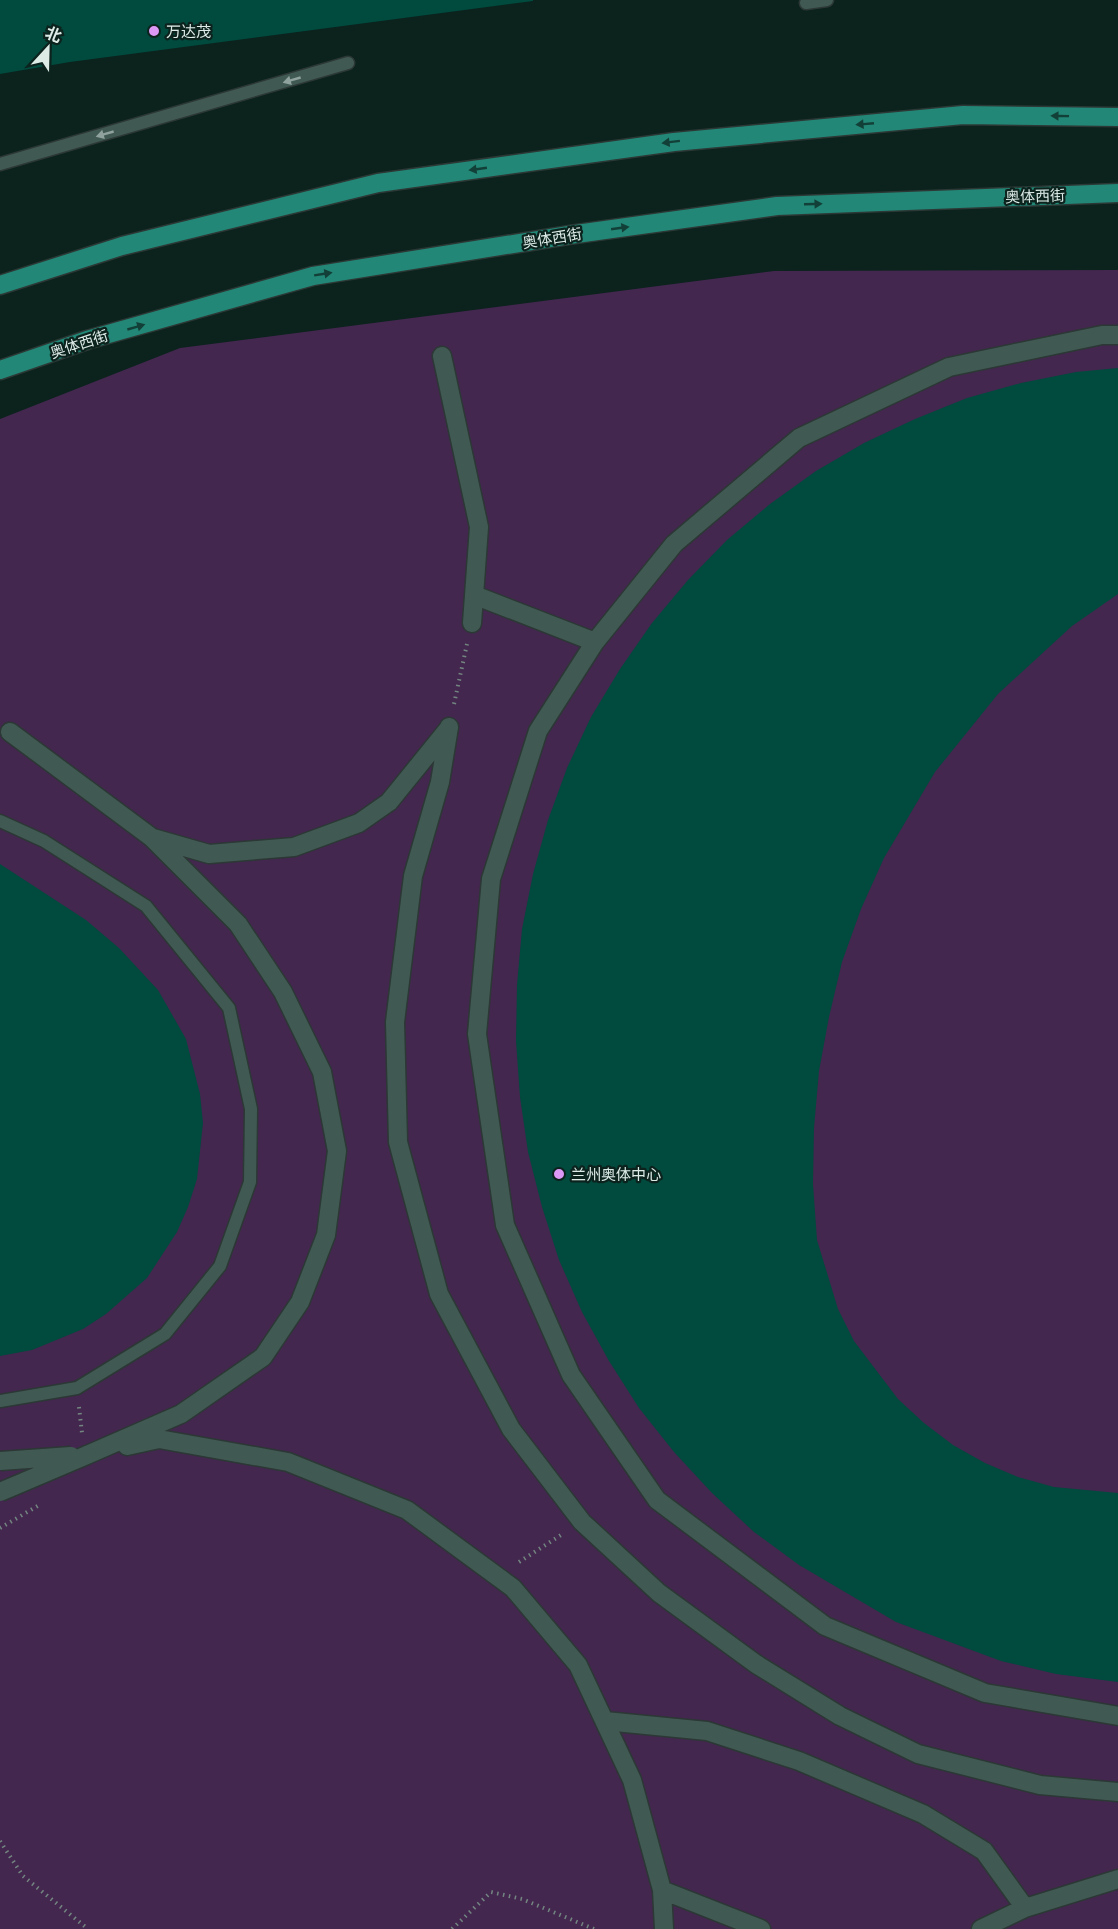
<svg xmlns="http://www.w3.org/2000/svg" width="1118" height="1929" font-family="Inter,'Noto Sans SC',sans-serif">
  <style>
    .green { fill: #43274e }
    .building { fill: #004a3e }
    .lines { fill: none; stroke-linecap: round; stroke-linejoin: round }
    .lane-casing { stroke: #2c3835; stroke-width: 15 }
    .street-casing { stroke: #2c3835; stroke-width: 21 }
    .primary-casing { stroke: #2c3835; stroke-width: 21 }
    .path { stroke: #738581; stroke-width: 4; stroke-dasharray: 1.5 4.5; stroke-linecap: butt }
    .lane { stroke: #415953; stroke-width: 12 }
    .street { stroke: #415953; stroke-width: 18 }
    .primary { stroke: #228776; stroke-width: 18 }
    .street-bridge-casing { stroke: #2c3835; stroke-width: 21; stroke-linecap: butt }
    .street-bridge { stroke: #415953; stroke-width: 18 }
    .oneway { fill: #8fa29d }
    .oneway2 { fill: #124038 }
    .poi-dot { fill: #db99f5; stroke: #0b221d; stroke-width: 2 }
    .labels { text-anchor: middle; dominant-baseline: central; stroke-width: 4.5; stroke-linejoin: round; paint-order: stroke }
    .poi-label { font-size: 15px; fill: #ddebe7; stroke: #0b221d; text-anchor: start }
    .street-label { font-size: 15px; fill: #ddebe7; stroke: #0b221d }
  </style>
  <rect width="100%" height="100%" fill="#0b221d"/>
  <path class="green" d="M1118 270V1929H0V419L180 348 774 271Z"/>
  <path class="building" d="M0 0H533V1L70 62 0 74Z
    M1118 368V594L1072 626 998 694 935 772 884 858 861 909 842 962 829 1017 819 1071 814 1128 813 1184 817 1240 838 1309 854 1341 898 1399 924 1423 953 1445 985 1463 1018 1477 1054 1487 1118 1493V1682L1056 1674 1001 1661 896 1622 799 1565 754 1532 712 1493 674 1452 639 1408 609 1361 582 1312 559 1260 542 1207 528 1152 520 1097 516 1041 517 985 522 929 533 874 548 820 567 768 591 717 620 669 652 623 688 580 727 540 770 504 816 471 864 443 915 419 967 398 1021 383 1076 372Z
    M0 864 86 920 119 948 158 990 186 1039 200 1094 203 1123 197 1179 188 1207 177 1232 147 1278 106 1314 83 1329 32 1350 0 1356Z"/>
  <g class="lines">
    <g class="lane-casing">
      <path id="lane" d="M806 3 827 0
        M0 164 348 63
        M0 821 44 841 146 906 229 1008 251 1109 250 1182 220 1266 165 1334 77 1388 0 1401"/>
    </g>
    <g class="street-casing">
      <path id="street" d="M1118 335H1102L949 367 799 438 674 544 595 642 538 731 491 879 477 1034 505 1225 571 1375 657 1500 825 1626 985 1693 1118 1716
        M442 356 479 527 472 623
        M474 595 595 642
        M449 727 440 782 413 876 395 1022 398 1142 439 1294 511 1429 582 1522 659 1593 756 1664 840 1716 918 1754 1040 1785 1118 1792
        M10 732 151 837 238 924 283 992 322 1072 337 1151 326 1235 300 1302 263 1357 181 1414 87 1455
        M153 838 209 854 294 847 359 823 389 802 449 728
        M127 1446 159 1439 288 1462 407 1510 513 1588 578 1665 632 1780 662 1890 664 1929
        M605 1721 707 1731 799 1761 923 1814 984 1851 1025 1908
        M662 1890 761 1929
        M981 1929 1025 1908 1118 1879"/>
    </g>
    <g class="primary-casing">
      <path id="primary" d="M0 285 122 246 378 183 674 142 963 115 1118 117
        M0 370 87 340 313 276 569 235 777 206 1118 193"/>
    </g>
    <path class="path" d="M454 704 467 644
      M79 1407 82 1433
      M0 1528 41 1504
      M519 1562 561 1535
      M0 1841 23 1876 88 1929
      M452 1929 491 1892 522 1899 594 1929"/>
    <use href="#lane" class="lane"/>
    <use href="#street" class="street"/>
    <use href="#primary" class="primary"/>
    <g class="street-bridge-casing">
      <path id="street-bridge" d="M0 1461 71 1456
        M0 1492 87 1455"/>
    </g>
    <use href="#street-bridge" class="street-bridge"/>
  </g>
  <defs><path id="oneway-solid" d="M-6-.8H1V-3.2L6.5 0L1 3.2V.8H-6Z" transform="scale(1.5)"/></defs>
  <g class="oneway">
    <use href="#oneway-solid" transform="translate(292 80) rotate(164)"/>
    <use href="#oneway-solid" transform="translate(105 134) rotate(164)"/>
  </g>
  <g class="oneway2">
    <use href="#oneway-solid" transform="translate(1060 116) rotate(-179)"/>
    <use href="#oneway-solid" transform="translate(865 124) rotate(175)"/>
    <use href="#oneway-solid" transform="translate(671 142) rotate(173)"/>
    <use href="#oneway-solid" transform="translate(478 169) rotate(172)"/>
    <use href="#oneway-solid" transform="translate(813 204) rotate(-2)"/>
    <use href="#oneway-solid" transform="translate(620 228) rotate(-8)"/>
    <use href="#oneway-solid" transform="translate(323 274) rotate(-9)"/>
    <use href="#oneway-solid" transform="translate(136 327) rotate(-16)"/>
  </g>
  <g class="poi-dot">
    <circle cx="154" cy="31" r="6"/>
    <circle cx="559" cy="1174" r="6"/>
  </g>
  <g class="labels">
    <g class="poi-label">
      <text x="166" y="31">万达茂</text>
      <text x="571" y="1174">兰州奥体中心</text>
    </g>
    <g class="street-label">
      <text transform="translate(1035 196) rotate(-2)">奥体西街</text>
      <text transform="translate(552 238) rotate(-9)">奥体西街</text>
      <text transform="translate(79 344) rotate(-18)">奥体西街</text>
    </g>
  </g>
  <g transform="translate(48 48) rotate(22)" stroke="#0b221d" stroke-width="4.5" paint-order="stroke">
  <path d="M0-4.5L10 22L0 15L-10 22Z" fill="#ddebe7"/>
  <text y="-9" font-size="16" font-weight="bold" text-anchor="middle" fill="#ddebe7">北</text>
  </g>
</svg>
